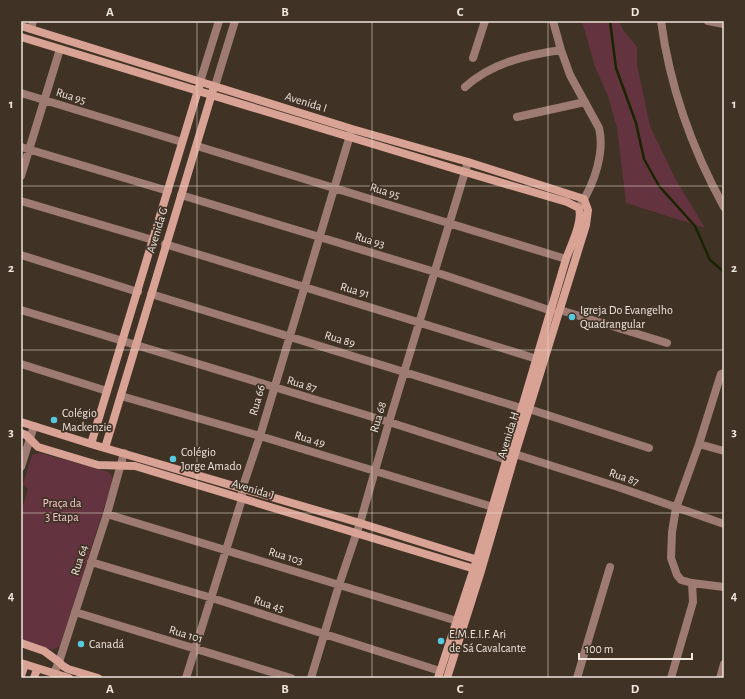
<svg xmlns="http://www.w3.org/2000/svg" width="745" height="699" font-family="'Alegreya Sans',sans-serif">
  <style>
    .green { fill: #63333f }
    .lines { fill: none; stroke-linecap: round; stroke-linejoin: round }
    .stream { stroke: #1a2400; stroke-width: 2.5 }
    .street { stroke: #9d7b72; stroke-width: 8 }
    .secondary { stroke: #d8a294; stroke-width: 8 }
    .grid { fill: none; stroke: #eee5dd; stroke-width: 1; stroke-opacity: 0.55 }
    .poi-dot { fill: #56c9e0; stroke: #403225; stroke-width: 1.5 }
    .labels { text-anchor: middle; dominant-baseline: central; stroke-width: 3.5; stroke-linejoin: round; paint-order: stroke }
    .street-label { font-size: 12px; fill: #eee5dd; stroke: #403225 }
    .poi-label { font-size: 12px; fill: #eee5dd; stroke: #403225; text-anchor: start }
    .park-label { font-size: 12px; fill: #f3c6d0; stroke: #403225 }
    .neatline { fill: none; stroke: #eee5dd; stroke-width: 1.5 }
    .grid-label { font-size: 13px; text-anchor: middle; font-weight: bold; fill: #eee5dd }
  </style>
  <rect width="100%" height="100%" fill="#403225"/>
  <path class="green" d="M582 21H619L623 30 637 47V65L650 126 675 178 705 228 626 203 617 128 608 96 595 67Z
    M40 453 109 472 113 479 60 646 53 650 21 640V512L28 489 23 484 32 455Z"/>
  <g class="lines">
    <path class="stream" d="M610 21 616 68 636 123 644 159 659 186 695 226 710 260 724 272"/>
    <path class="street" d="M553 21 561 50 570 75 599 128C605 152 594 184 581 204
      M661 21C670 88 692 149 724 207
      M708 21 724 24
      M31 29 33 21
      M473 58 485 21
      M200 82 219 21
      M215 86 235 21
      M465 87C492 63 526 55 561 50
      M21 93 182 142
      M517 117 585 102
      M197 146 566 259
      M21 147 168 191
      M21 176 60 49
      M181 195 435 272 552 311
      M21 201 153 240
      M165 244 537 359
      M21 255 138 292
      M151 294 521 408
      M21 310 389 422 507 460
      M560 310 667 343
      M21 364 107 391
      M724 373 721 374 720 377 699 444 676 508 672 532 671 558 677 575 681 580 692 583 724 587
      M121 396 260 436 493 507
      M529 409 649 448
      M699 444 724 451
      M515 454 618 487 724 524
      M21 467 34 426
      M107 514 457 621
      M91 562 212 598 440 671
      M75 612 291 678
      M54 673 59 662 107 514 124 453
      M186 678 242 499V489L260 436 351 132
      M311 678 339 585 360 523 389 422 468 162
      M577 678 610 567
      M671 678 693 602 692 583
      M720 678 724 664"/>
    <path class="secondary" d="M21 26 352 129 468 162 584 199 588 210 586 225 515 454 481 571 447 678
      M21 37 465 172 567 202 579 208C583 222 571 245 566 259L477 559 438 678
      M21 422 91 444 360 523 481 561
      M21 433 26 435 38 447 98 465 135 466 478 570
      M91 444 199 87
      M105 448 213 90
      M21 643 44 651 59 662 63 666 68 669 98 678
      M21 663 69 678
      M21 676 25 664
      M34 678 37 669"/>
  </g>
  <path class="grid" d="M197 21V678M372 21V678M548 21V678M21 186H724M21 350H724M21 513H724"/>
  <g class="poi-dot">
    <circle cx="572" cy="317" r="4"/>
    <circle cx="54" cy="420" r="4"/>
    <circle cx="173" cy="459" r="4"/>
    <circle cx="441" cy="641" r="4"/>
    <circle cx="81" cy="644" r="4"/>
  </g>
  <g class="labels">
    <g class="street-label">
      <text transform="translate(71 96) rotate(17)">Rua 95</text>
      <text transform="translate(306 102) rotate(17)">Avenida I</text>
      <text transform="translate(385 191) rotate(17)">Rua 95</text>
      <text transform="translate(157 230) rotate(-73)">Avenida G</text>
      <text transform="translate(370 240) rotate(17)">Rua 93</text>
      <text transform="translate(355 290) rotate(16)">Rua 91</text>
      <text transform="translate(340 339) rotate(17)">Rua 89</text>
      <text transform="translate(302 384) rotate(17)">Rua 87</text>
      <text transform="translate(257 400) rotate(-74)">Rua 66</text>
      <text transform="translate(378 417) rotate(-73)">Rua 68</text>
      <text transform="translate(508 435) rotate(-73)">Avenida H</text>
      <text transform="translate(310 439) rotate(17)">Rua 49</text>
      <text transform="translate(624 477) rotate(19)">Rua 87</text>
      <text transform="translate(253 489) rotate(17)">Avenida J</text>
      <text transform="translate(286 556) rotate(17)">Rua 103</text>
      <text transform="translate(79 560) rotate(-72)">Rua 64</text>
      <text transform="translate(269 604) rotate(18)">Rua 45</text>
      <text transform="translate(186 634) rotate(17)">Rua 101</text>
    </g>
    <g class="poi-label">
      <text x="580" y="310">Igreja Do Evangelho<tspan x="580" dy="14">Quadrangular</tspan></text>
      <text x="62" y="413">Colégio<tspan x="62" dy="14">Mackenzie</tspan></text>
      <text x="181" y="452">Colégio<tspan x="181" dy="14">Jorge Amado</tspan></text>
      <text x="449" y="634">E.M.E.I.F. Ari<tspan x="449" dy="14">de Sá Cavalcante</tspan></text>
      <text x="89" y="644">Canadá</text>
    </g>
    <g class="park-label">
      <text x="62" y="503">Praça da<tspan x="62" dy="14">3 Etapa</tspan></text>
    </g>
  </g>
  <rect width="745" height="699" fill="none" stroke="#403225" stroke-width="44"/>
  <path d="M579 653v6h113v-6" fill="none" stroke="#eee5dd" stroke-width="2"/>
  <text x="585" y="653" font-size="12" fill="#eee5dd" stroke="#403225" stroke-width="3" paint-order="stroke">100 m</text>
  <rect x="22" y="22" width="701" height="655" class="neatline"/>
  <g class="grid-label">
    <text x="110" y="16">A</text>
    <text x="285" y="16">B</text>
    <text x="460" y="16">C</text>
    <text x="635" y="16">D</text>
    <text x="11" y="108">1</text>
    <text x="734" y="108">1</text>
    <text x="11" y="272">2</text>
    <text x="734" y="272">2</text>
    <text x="11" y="436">3</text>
    <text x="734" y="436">3</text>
    <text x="11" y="600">4</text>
    <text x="734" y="600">4</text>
    <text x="110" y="693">A</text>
    <text x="285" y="693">B</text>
    <text x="460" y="693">C</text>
    <text x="635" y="693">D</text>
  </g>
</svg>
